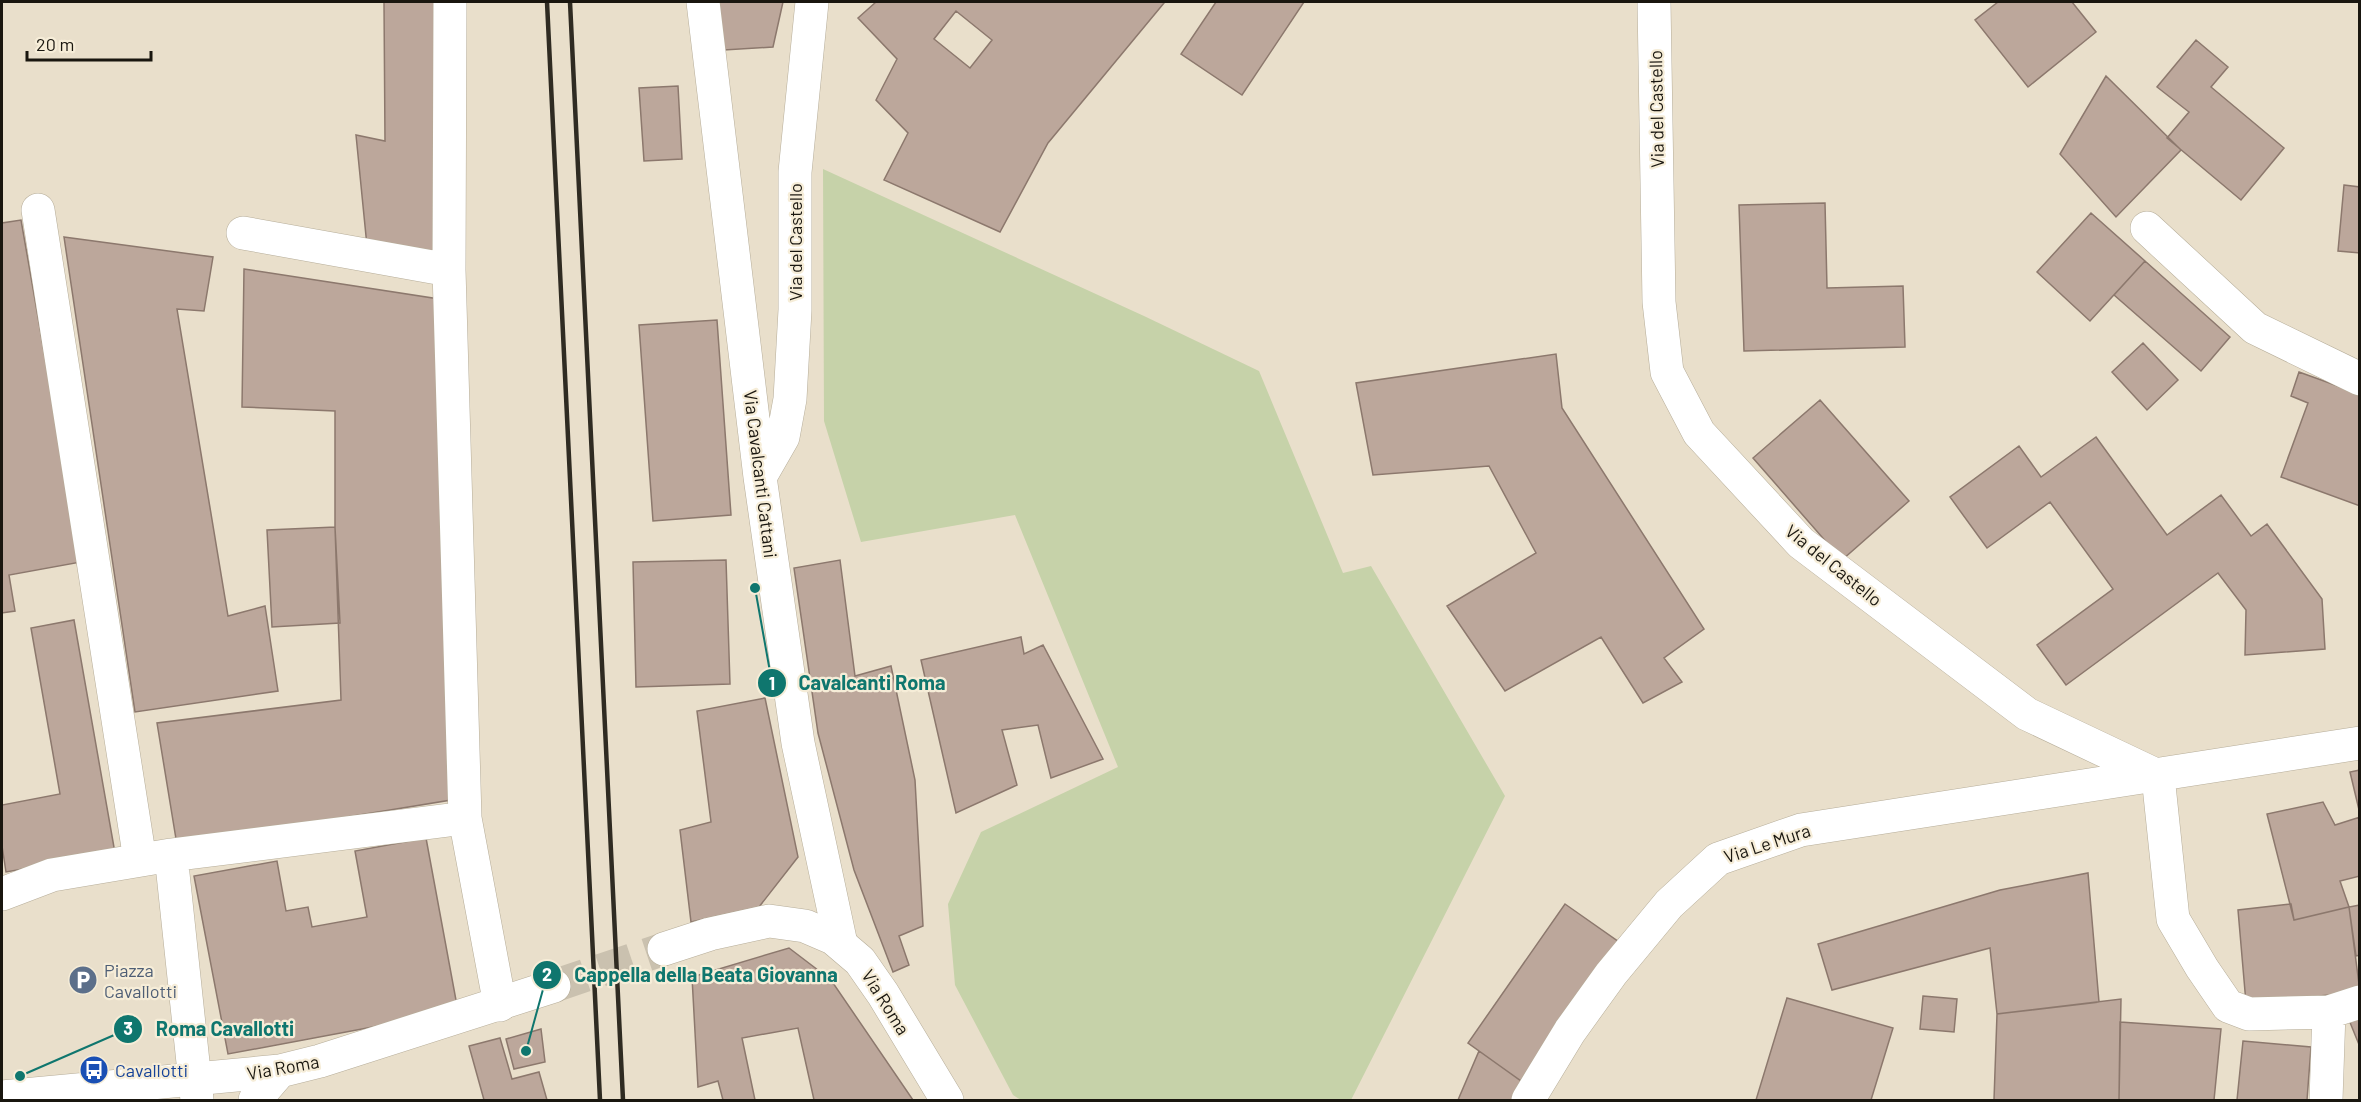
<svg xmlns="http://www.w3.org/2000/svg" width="2361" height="1102" font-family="Barlow,sans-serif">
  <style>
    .green { fill: #c6d2a9 }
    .building { fill: #bca79b; stroke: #8c786d; stroke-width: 1.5; fill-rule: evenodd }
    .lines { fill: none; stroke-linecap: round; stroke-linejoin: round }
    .major-tunnel { stroke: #cac1af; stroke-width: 33; stroke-dasharray: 33 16; stroke-linecap: butt }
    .minor-casing { stroke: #b6ad99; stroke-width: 34 }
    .major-casing { stroke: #b6ad99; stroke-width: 34 }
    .minor { stroke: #fff; stroke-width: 33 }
    .major { stroke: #fff; stroke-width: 33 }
    .rail { stroke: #2f2b22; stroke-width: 4.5 }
    .labels { text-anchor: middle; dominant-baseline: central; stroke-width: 4.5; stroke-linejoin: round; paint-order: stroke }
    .street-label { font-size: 18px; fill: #19160f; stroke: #f6edd8 }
    .service-label { font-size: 18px; fill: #4e5e75; stroke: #f6edd8; text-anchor: start }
    .transit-label { font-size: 18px; fill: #164399; stroke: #f6edd8; text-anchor: start }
    .leader { fill: none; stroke: #0f766e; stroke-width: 2 }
    .callout-dot { fill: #0f766e; stroke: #f6edd8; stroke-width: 2 }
    .mark-label { font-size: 18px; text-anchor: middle; font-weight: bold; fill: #fff }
    .callout-label { font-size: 20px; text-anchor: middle; font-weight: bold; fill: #0f766e; stroke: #f6edd8; stroke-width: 4.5; stroke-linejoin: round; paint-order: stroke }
  </style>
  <rect width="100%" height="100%" fill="#e9dfcb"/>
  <path class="green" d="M823 169 1144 316 1259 371 1343 573 1371 566 1505 796 1351 1100H1021L1013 1095 955 985 948 904 981 832 1118 767 1015 515 861 542 824 421Z"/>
  <path class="building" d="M384 2H440L443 253 367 246 356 135 385 141Z
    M718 2H783L773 47 724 50Z
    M876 2H1162L1164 3 1048 143 1000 232 884 180 908 133 876 100 897 59 858 18ZM956 11 992 40 970 68 934 39Z
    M1216 2H1304L1242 95 1181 54Z
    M1998 2H2072L2096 32 2028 87 1975 20Z
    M2196 40 2228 67 2211 87 2284 148 2241 200 2167 138 2189 112 2157 87Z
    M2106 76 2181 150 2116 217 2060 154Z
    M678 86 682 159 644 161 639 88Z
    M2344 185 2360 187V253L2338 251Z
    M1825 203 1827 288 1903 286 1905 347 1744 351 1739 205Z
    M2091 213 2145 261 2090 321 2037 272Z
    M21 220 81 562 9 575 15 611 2 613V223Z
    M64 237 213 257 204 311 177 309 228 616 265 606 278 691 135 712Z
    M2145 261 2230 337 2201 371 2114 295Z
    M244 269 439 299 451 800 177 845 157 723 341 700 335 527V411L242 407Z
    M717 320 731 515 653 521 639 325Z
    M2143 343 2178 380 2147 410 2112 372Z
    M1556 354 1562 408 1704 629 1664 658 1682 682 1643 703 1601 637 1505 691 1447 606 1536 553 1489 466 1373 475 1356 383Z
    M2299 372 2360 394V506L2281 477 2308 403 2291 396Z
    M1820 400 1909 501 1842 560 1753 458Z
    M2096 437 2167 535 2221 495 2251 536 2267 524 2322 599 2325 649 2245 655 2246 610 2218 573 2066 685 2037 645 2113 589 2050 502 1987 548 1950 497 2019 446 2041 477Z
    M335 527 340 623 272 627 267 530Z
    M726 560 730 684 636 687 633 562Z
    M840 560 855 676 891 666 915 780 923 926 899 936 909 965 893 972 854 870 818 733 794 568Z
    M74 620 115 853 6 872 2 846V805L60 794 31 628Z
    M1021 637 1024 654 1043 645 1103 759 1051 778 1038 725 1002 730 1017 785 956 813 921 660Z
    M765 698 798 857 759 907 691 922 680 830 711 822 697 711Z
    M2360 770V814L2350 772Z
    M2323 802 2335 825 2360 817V876L2340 881 2349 907 2294 920 2267 814Z
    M426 838 458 1011 228 1054 194 876 277 861 286 911 308 907 312 927 367 917 355 851Z
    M2088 873 2099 1002 1997 1014 1990 948 1832 990 1818 944 2000 890Z
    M1565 904 1619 942 1521 1081 1468 1043Z
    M2291 904 2294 920 2349 907 2360 992 2246 1003 2238 910Z
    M2360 905V955L2356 956 2349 907Z
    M789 948 831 980 913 1100H814L798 1028 742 1038 755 1100H723L718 1081 698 1087 692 977Z
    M1923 996 1957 999 1954 1032 1920 1029Z
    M1787 998 1893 1028 1871 1100H1756Z
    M2121 999 2119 1100H1994L1997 1014Z
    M2360 1015V1047L2349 1020Z
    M2120 1022 2221 1029 2214 1100H2119Z
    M541 1029 545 1062 514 1069 506 1039Z
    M500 1038 512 1079 539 1072 547 1100H484L469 1046Z
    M2243 1041 2311 1047 2307 1100H2237Z
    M1479 1051 1521 1081 1511 1100H1458Z"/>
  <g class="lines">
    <path class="major-tunnel" d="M554 986 664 949"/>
    <g class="minor-casing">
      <path id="minor" d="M703 2 760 477 798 743 841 944
        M1654 2 1659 302 1667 372 1699 433 1801 543 2027 714 2158 776
        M38 210 140 860
        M2147 228 2255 328 2360 379
        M243 233 449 270 465 818 500 1005
        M449 270 450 2
        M760 477 783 437 790 399 795 310V172L812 2
        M2158 776 2173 919 2202 968 2228 1006 2249 1014 2329 1012 2360 1002
        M171 855 465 818
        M2 894 52 875 171 855 197 1100
        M1528 1100 1570 1031 1611 974 1669 904 1718 859 1801 830 2360 743
        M2326 1100 2329 1012"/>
    </g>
    <g class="major-casing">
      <path id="major" d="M664 949 710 934 769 921 805 926 833 938 860 961 883 994 947 1100
        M2 1097 280 1071 320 1061 554 986
        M255 1100 280 1071"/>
    </g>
    <use href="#minor" class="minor"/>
    <use href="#major" class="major"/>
    <path class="rail" d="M547 2 600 1100
      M570 2 623 1100"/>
  </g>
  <defs>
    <g id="parking-disc" transform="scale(1.5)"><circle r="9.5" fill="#5c6f8a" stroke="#f6edd8"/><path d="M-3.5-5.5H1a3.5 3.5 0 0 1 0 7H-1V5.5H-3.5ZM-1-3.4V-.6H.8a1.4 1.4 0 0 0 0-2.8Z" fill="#fff"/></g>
    <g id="bus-disc" transform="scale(1.5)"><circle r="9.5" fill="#1a4fb4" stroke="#f6edd8"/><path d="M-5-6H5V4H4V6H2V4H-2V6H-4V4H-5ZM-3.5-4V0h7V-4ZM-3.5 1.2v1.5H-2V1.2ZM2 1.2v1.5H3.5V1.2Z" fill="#fff"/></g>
  </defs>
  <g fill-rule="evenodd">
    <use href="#parking-disc" x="83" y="980"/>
    <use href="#bus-disc" x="94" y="1070"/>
  </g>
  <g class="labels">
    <g class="street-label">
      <text transform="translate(1656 109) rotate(-91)">Via del Castello</text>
      <text transform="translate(795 242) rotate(-90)">Via del Castello</text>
      <text transform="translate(761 474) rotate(83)">Via Cavalcanti Cattani</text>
      <text transform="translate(1834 565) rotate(39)">Via del Castello</text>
      <text transform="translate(1767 843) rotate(-18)">Via Le Mura</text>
      <text transform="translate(886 1002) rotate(58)">Via Roma</text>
      <text transform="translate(283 1067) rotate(-10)">Via Roma</text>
    </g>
    <g class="service-label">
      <text x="104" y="970">Piazza<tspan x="104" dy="21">Cavallotti</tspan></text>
    </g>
    <g class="transit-label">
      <text x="115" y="1070">Cavallotti</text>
    </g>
  </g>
  <path class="leader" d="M755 588L772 683M526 1051L547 975M20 1076L128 1029"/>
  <g class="callout-dot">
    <circle cx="755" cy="588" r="6"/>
    <circle cx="526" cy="1051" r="6"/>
    <circle cx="20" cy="1076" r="6"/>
    <circle cx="772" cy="683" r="15"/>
    <circle cx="547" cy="975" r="15"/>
    <circle cx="128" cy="1029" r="15"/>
  </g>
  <g class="mark-label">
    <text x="772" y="690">1</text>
    <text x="547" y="981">2</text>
    <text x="128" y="1035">3</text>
  </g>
  <g class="callout-label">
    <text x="872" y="690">Cavalcanti Roma</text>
    <text x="706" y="982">Cappella della Beata Giovanna</text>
    <text x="225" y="1036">Roma Cavallotti</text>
  </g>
  <rect width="2361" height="1102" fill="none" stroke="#19160f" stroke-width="6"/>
  <path d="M27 51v9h124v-9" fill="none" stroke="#19160f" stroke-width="3"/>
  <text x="36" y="51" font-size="18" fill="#19160f" stroke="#f6edd8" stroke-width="4.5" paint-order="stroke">20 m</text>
</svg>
